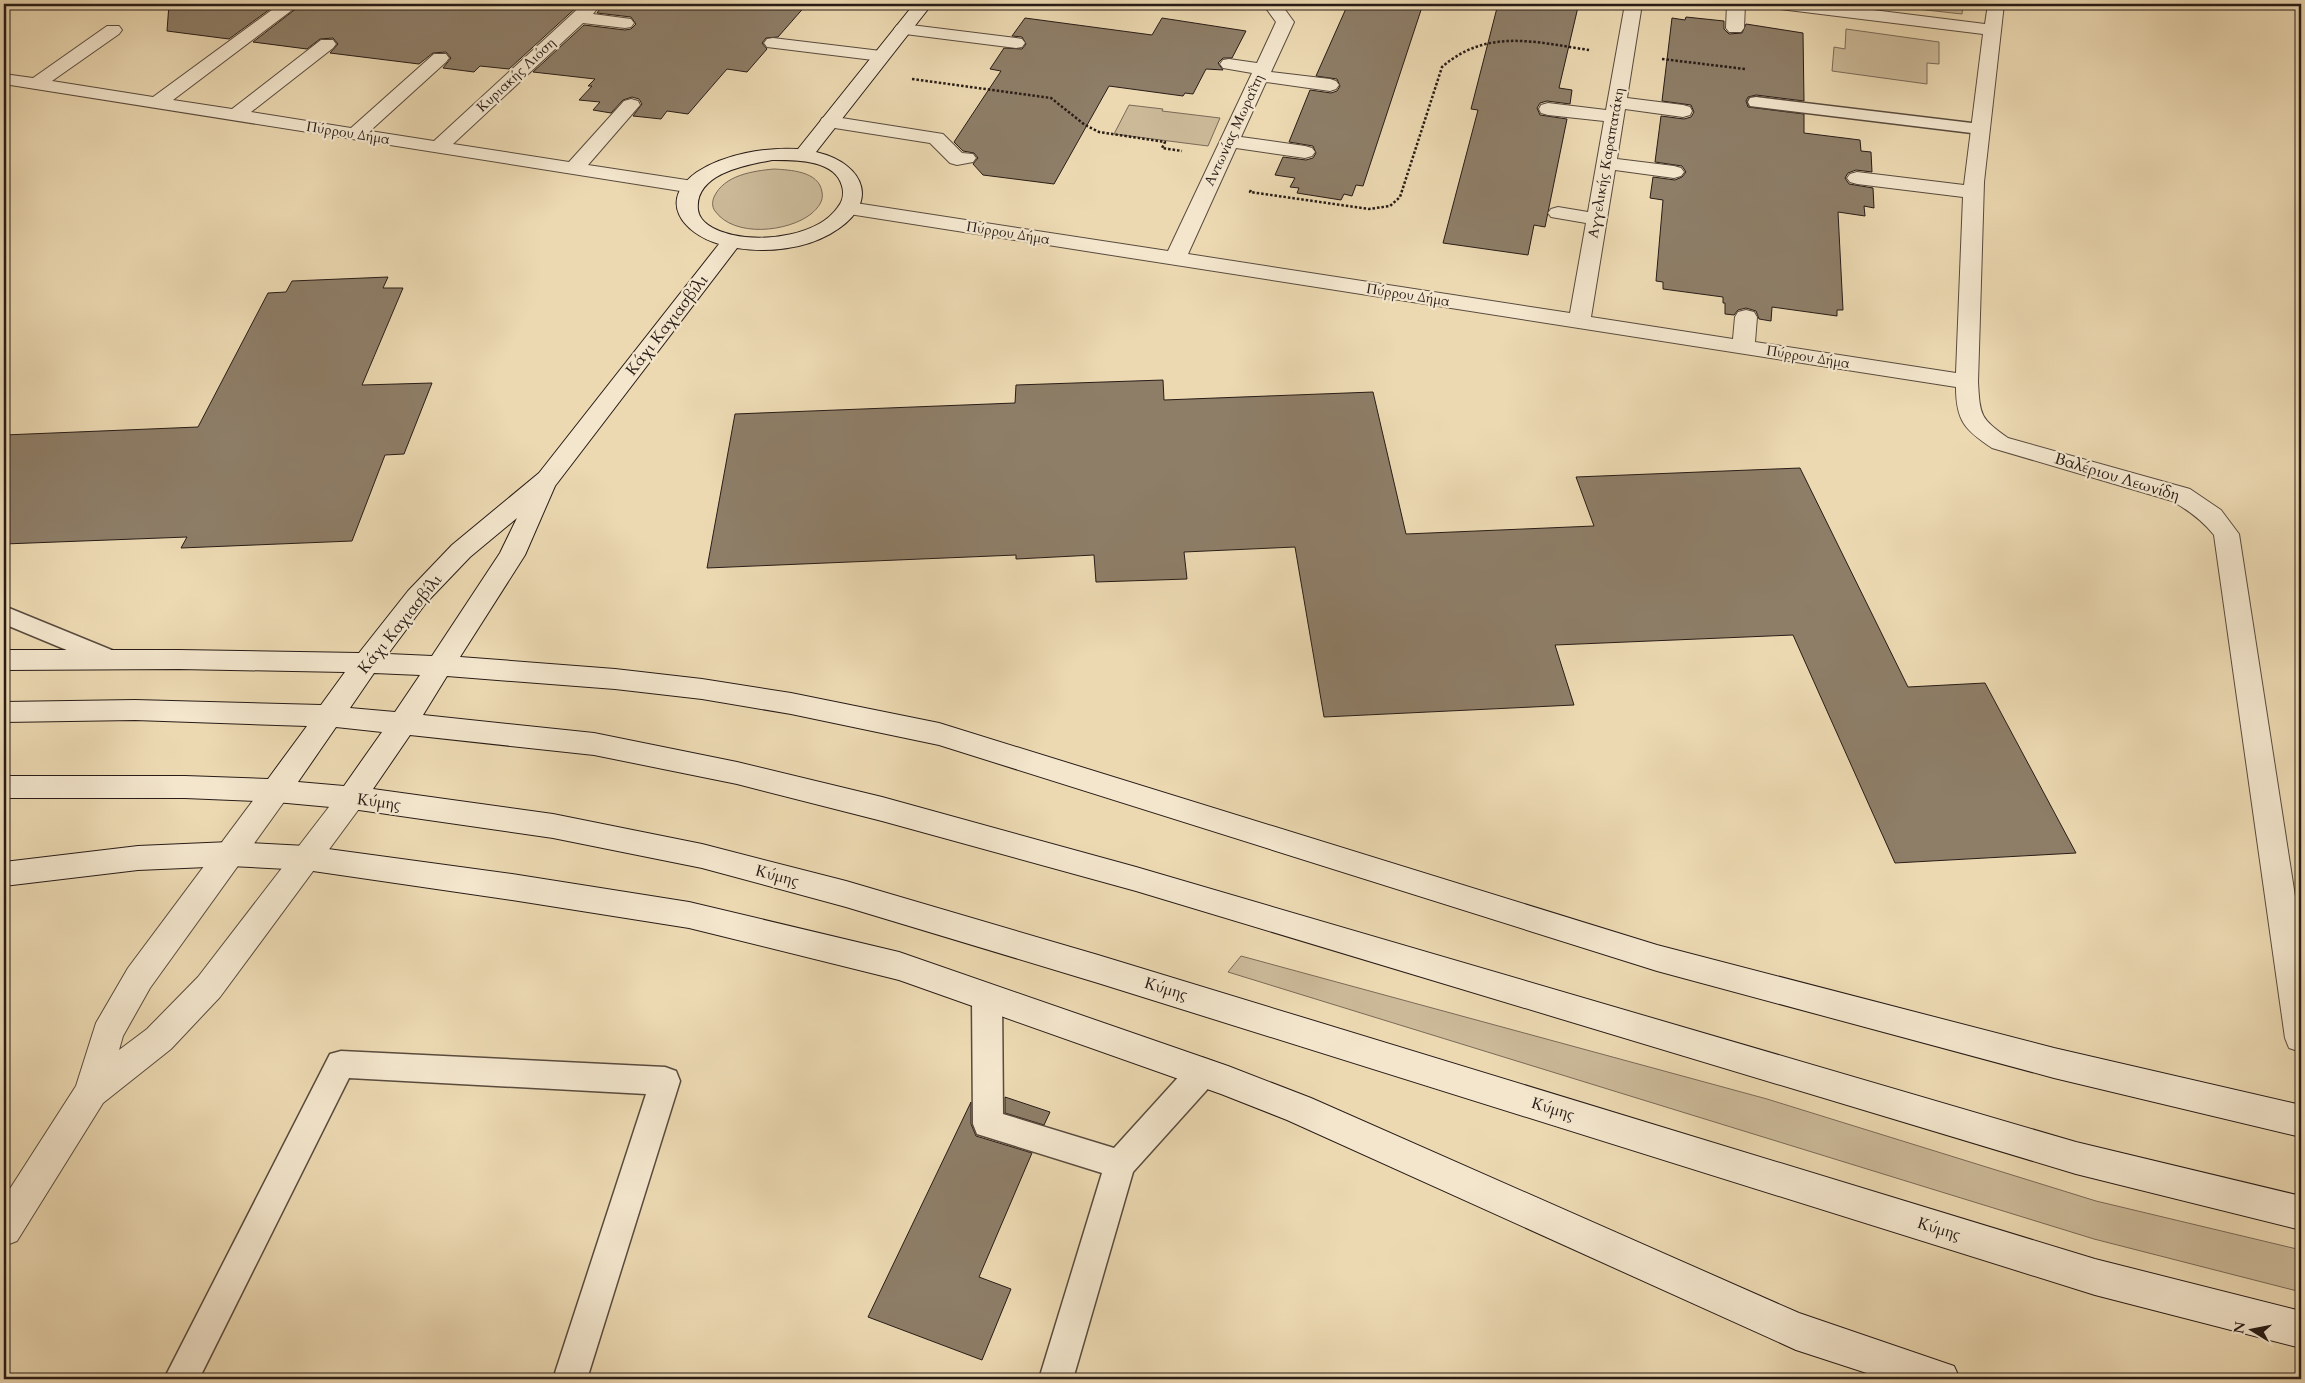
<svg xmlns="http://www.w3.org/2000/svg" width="2305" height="1383" font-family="Cardo,serif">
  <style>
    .green { fill: #cbb998; stroke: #7a6a58 }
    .building { fill: #8e7e68; stroke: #281c17 }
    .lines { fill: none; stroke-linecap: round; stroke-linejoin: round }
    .lane-casing { stroke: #594b3e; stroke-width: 3 }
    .street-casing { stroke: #594b3e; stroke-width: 2 }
    .secondary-casing { stroke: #281c17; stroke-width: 2 }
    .path { stroke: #281c17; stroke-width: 2.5; stroke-dasharray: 2.5 2; stroke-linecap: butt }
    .lane { fill: #f3e6cd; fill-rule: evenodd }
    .street { fill: #f3e6cd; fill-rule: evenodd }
    .secondary { fill: #f3e6cd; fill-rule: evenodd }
    .labels { text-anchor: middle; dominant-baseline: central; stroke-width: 4.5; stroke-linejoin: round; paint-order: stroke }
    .far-street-label { font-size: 14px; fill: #281c17; stroke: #f3e6cd }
    .street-label { font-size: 16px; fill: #281c17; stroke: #f3e6cd }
  </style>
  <rect width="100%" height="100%" fill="#ecd9b2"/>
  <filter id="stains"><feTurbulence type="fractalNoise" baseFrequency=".004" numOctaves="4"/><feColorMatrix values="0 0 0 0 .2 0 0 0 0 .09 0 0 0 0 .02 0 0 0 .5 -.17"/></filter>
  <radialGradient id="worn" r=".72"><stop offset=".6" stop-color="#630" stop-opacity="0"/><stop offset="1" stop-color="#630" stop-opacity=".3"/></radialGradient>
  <path class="green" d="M1872 4H1963L1962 14Z
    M1846 29 1939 42V64L1927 63V84L1832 71 1834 47 1845 49Z
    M1129 105 1163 109 1162 111 1220 118 1208 146 1114 134Z
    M774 169C790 170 819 171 822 192 824 201 818 208 811 214 788 232 734 238 715 211 712 207 712 202 714 197 724 175 753 171 774 169Z
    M1241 956 1767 1099 2096 1201 2301 1250V1292L2094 1239 1228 972Z"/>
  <path class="building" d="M169 4H277L229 39 167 31Z
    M302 4H580L509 69 480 66 474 72 443 68 451 58 446 52 433 53 419 64 330 53 338 44 333 38 320 39 307 49 253 42Z
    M603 4H807L778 37 766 38 762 43 767 49 747 72 727 69 688 114 667 111 661 119 633 116 642 104 639 99 632 97 623 100 611 113 593 110 600 102 579 100 592 86H588L595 79 533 72 584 25 625 30 631 29 636 24 631 17 597 13Z
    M1348 4H1423L1363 186 1356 185 1352 196 1344 194 1341 200 1297 193 1299 188 1290 187 1295 178 1275 175 1283 157 1306 160 1313 158 1316 153 1313 146 1289 142 1310 90 1331 93 1337 91 1340 86 1337 79 1316 76Z
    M1498 4H1551L1578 7 1559 88 1572 90 1570 104 1547 101 1540 103 1537 108 1540 115 1567 119 1545 227 1534 225 1528 255 1443 243 1478 110 1471 109Z
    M1686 17 1724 21V29L1729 34 1742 33 1746 24 1803 33 1804 101 1756 95 1748 97 1746 101 1748 107 1804 114V133L1860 140 1861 151 1871 152 1872 172 1856 170 1848 173 1845 178 1849 184 1873 188 1874 208 1864 206 1865 216 1838 212 1843 310H1837V316L1772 307 1771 321 1759 319 1756 311 1746 308 1738 310 1734 315 1725 314V303H1723V297L1663 289V282L1656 281 1663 200 1650 198 1653 177 1675 180 1682 177 1686 172 1682 166 1655 162 1661 116 1684 119 1691 117 1694 112 1691 105 1662 101 1672 18 1685 20Z
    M1025 18 1152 35 1162 18 1246 31 1232 58H1223L1218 63 1223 70 1206 69 1193 94 1185 93 1183 96 1109 86 1054 184 983 175 973 164 978 158 974 153 963 151 954 142 1001 71 990 69 1004 48 1022 49 1026 44 1022 37 1012 36Z
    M388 277 383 288H403L362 385 432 383 404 454 385 455 352 541 181 548 187 537 4 544V435L198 427 268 293 286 292 292 281Z
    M1163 380 1164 400 1373 392 1406 534 1594 526 1576 477 1800 468 1908 687 1985 683 2076 853 1895 863 1793 635 1555 645 1574 705 1324 717 1295 547 1184 552 1187 579 1096 582 1094 555 1016 559V555L707 568 735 414 1015 403 1016 385Z
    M1005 1097 1050 1112 1044 1125 1005 1113Z
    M971 1102V1124L976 1136 1032 1153 979 1277 1011 1289 982 1360 868 1317Z"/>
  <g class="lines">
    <g class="lane-casing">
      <path id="lane" d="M1756 97 1980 124 1986 125 1989 129 1986 133 1980 134 1750 106 1748 102 1750 98Z
        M4 606 119 653 122 659 119 665 110 668 4 624Z
        M987 984 997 988 1002 997 1003 1114 1114 1148 1192 1062 1203 1058 1214 1062 1218 1072 1214 1082 1133 1172 1073 1379H1039L1102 1173 977 1134 973 1124 972 997 977 988Z
        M341 1051 665 1067 676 1071 680 1081 587 1379H553L646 1094 349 1078 199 1379H164L330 1054Z"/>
    </g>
    <g class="street-casing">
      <path id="street" d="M280 4H300L173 100 232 109 321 40H333L336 44 333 48 251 112 351 128 434 54H446L449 58 446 62 370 131 434 141 583 4H601L593 14 631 19 634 23 631 27 625 28 583 23 453 144 569 162 624 101 631 99 638 101 640 105 588 165 693 181 700 183 703 187 700 191 693 193 4 84V74L33 78 107 26H119L122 30 119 34 52 81 153 97Z
        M1263 4H1281L1294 22 1271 72 1330 79 1336 81 1339 85 1336 89 1330 91 1266 82 1241 137 1305 146 1312 148 1315 152 1312 156 1305 158 1236 148 1188 254 1570 313 1586 223 1551 217 1548 213 1551 209 1558 207 1588 212 1604 121 1548 115 1541 113 1539 109 1541 105 1548 103 1606 110 1625 4H1642L1627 98 1683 105 1690 107 1692 111 1690 115 1683 117 1625 109 1617 159 1674 166 1681 168 1684 172 1681 176 1674 178 1615 170 1591 317 1733 339 1735 317 1738 312 1746 310 1754 312 1757 317 1755 342 1956 373 1963 197 1857 184 1850 182 1847 178 1850 174 1857 172 1964 185 1983 34 1780 9 1774 8 1771 4H1825L1985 24 1988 4H2004L1984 182 1978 382C1980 416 1980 418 2008 438L2190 489 2221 510 2239 534 2301 935V1052L2289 1048 2285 1038 2214 535C2202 520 2188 510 2172 501L1992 448C1965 430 1956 421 1956 387L849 214 842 212 839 208 842 204 849 202 1168 251 1252 73 1223 68 1220 64 1223 60 1229 59 1257 63 1276 22Z
        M1727 4H1745L1744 28 1741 32H1729L1726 28Z
        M903 24 1016 38 1022 39 1025 43 1022 47 1016 48 897 33 894 29 897 25Z
        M773 38 881 51 887 52 890 56 887 60 881 61 767 47 764 43 767 39Z
        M829 116 943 134 962 153 973 154 976 158 973 162 957 165 950 163 930 143 822 126 820 122 822 118Z
        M276 780 286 783 291 791 286 799 150 988 123 1036 119 1050 147 1029 198 977 342 790 352 787 362 790 367 798 220 997 171 1049 103 1103 17 1241 4 1246V1198L76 1086 96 1023 128 968 266 783Z"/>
    </g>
    <g class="secondary-casing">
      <path id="secondary" d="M914 4H932L816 152C867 164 881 206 830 234 803 249 768 253 737 248L555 486 525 555 460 657 615 669 702 679 791 693 939 723 1657 945 2054 1048 2301 1105V1137L2054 1078 1657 971 939 745 791 714 702 699 615 689 447 676 423 715 594 733 737 762 882 797 1136 867 2076 1142 2301 1196V1230L2076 1174 1136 891 882 821 737 784 594 755 410 735 373 789 553 814 702 844 846 881 1098 955 2095 1259 2301 1311V1348L2095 1295 1098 983 846 907 702 868 553 838 352 809 276 802 185 798H4V776H185L268 779 307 726 135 720 4 722V702L135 700 321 705 345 672 179 669 4 670V650H179L359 653 408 591 452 545 539 473 719 244C682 233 657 200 697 172 725 154 765 147 798 149ZM772 160C794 160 835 159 842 186 844 193 843 201 838 207 818 236 764 242 733 235 720 232 700 225 698 210 694 174 745 165 772 160ZM517 518 500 553 432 656 388 654 426 603 470 557ZM374 673 420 675 395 712 350 708ZM336 727 382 732 344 786 298 782Z
        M230 842 306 846 512 874 689 902 899 952 1228 1066 1311 1098 1799 1313 1954 1366 1960 1379H1885L1796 1350 1287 1120 1221 1094 899 980 689 928 512 900 306 870 230 866 138 870 4 886V862L138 846Z"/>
    </g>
    <path class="path" d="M1662 59 1745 69
      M912 79 1051 98 1085 125 1099 132 1165 142 1162 148 1182 151
      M1251 190 1250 192 1369 209 1390 206 1400 197 1442 67C1487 28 1535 42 1589 50"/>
    <use href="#lane" class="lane"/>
    <use href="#street" class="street"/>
    <use href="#secondary" class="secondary"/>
  </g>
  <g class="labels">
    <g class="far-street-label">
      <text transform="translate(516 75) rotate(-43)">Κυριακής Λιόση</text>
      <text transform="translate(1234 130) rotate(-65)">Αντωνίας Μωραΐτη</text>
      <text transform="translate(348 133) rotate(9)">Πύρρου Δήμα</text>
      <text transform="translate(1606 163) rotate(-80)">Αγγελικής Καραπατάκη</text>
      <text transform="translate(1008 233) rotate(9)">Πύρρου Δήμα</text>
      <text transform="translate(1408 295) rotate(9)">Πύρρου Δήμα</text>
      <text transform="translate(1808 357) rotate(9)">Πύρρου Δήμα</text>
    </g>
    <g class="street-label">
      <text transform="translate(667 325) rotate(-52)">Κάχι Καχιασβίλι</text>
      <text transform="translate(2117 477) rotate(17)">Βαλέριου Λεωνίδη</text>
      <text transform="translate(400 624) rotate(-51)">Κάχι Καχιασβίλι</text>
      <text transform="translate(379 802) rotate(8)">Κύμης</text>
      <text transform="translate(777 876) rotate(15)">Κύμης</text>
      <text transform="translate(1166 989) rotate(17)">Κύμης</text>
      <text transform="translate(1553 1109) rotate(17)">Κύμης</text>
      <text transform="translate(1939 1229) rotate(17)">Κύμης</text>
    </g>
  </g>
  <rect width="2305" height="1383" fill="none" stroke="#ecd9b2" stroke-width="20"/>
  <rect x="5" y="5" width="2295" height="1373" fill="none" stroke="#281c17" stroke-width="2.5"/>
  <rect x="10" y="10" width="2285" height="1363" fill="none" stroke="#281c17"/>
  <g transform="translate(2252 1330) rotate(280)" stroke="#f3e6cd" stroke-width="4" paint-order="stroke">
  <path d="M0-4L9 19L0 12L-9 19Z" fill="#281c17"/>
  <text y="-8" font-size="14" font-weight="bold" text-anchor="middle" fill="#281c17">N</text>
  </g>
  <rect width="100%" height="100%" filter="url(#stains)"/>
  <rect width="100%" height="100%" fill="url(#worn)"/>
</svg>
